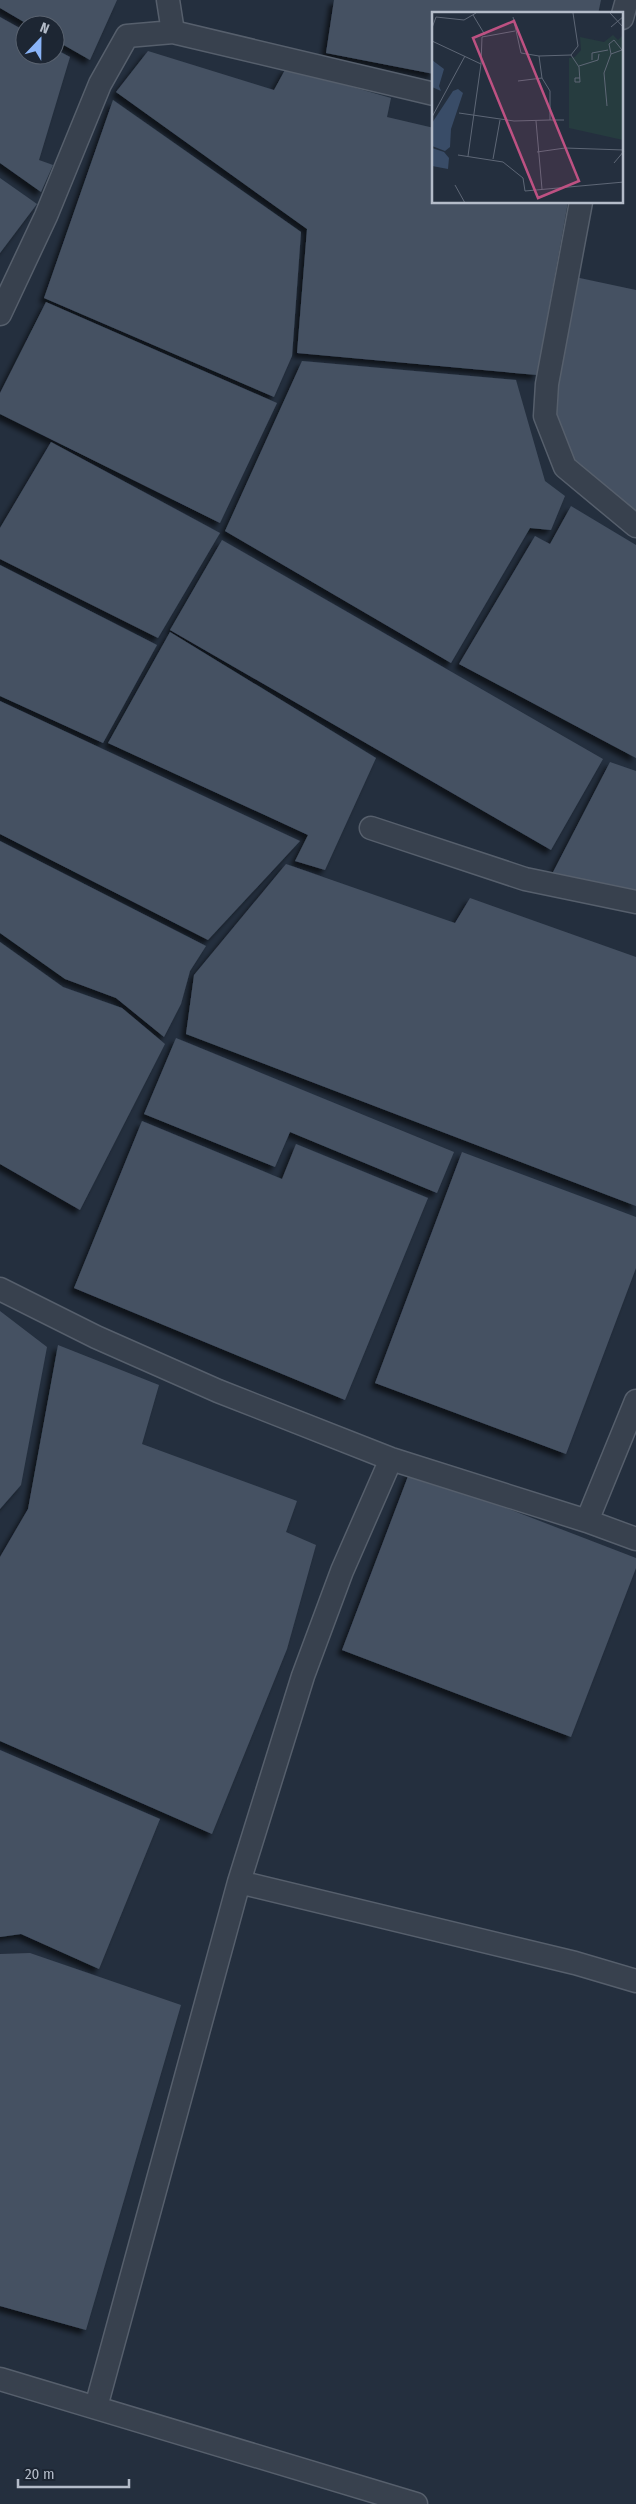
<svg xmlns="http://www.w3.org/2000/svg" width="636" height="2504" font-family="'Fira Sans Condensed',sans-serif">
  <style>
    .building { fill: #455162; filter: url(#shadow) }
    .lines { fill: none; stroke-linecap: round; stroke-linejoin: round }
    .lane-casing { stroke: #565f6c; stroke-width: 25 }
    .lane { stroke: #38414e; stroke-width: 22 }
    .inset-road { fill: none; stroke: #5e6776; stroke-width: 1 }
    .view { fill: #bd5182; fill-opacity: 0.15; stroke: #bd5182; stroke-width: 2.5 }
    .inset-edge { fill: none; stroke: #b4bcc9; stroke-width: 2.5 }
  </style>
  <defs>
    <filter id="shadow"><feDropShadow dx="-4.5" dy="4.5" stdDeviation="2.5" flood-color="#0009"/></filter>
  </defs>
  <rect width="100%" height="100%" fill="#242f3e"/>
  <path class="building" d="M0 0H117L90 60 55 40V25H29L0 8Z
    M334 0H601L598 14H434V74L326 53Z
    M0 17 25 31V55H55V49L70 57 39 160 53 165 41 192 0 163Z
    M148 51 274 90 286 68 391 98 387 117 434 128V202H568L537 375 297 353 307 229 116 92Z
    M113 100 301 232 292 356 274 397 44 298Z
    M0 178 37 204 0 253Z
    M575 277 636 290V518L570 464 553 420Z
    M46 302 277 403 220 523 0 414V393Z
    M302 361 516 380 545 481 565 496 551 530 530 528 451 663 225 531Z
    M51 442 220 533 158 638 0 559V528Z
    M571 506 636 545V758L459 664 535 536 550 544Z
    M222 540 603 759 551 850 170 630Z
    M0 565 157 645 103 743 0 696Z
    M170 632 376 758 325 870 295 861 308 835 108 743Z
    M0 701 300 841 208 940 0 834Z
    M610 762 636 771V895L552 874Z
    M0 841 206 946 190 971 181 1004 164 1037 116 998 65 979 0 933Z
    M286 864 455 923 470 898 636 957V1206L186 1034 194 975Z
    M0 942 63 987 122 1008 165 1044 80 1210 0 1164Z
    M176 1038 454 1152 437 1193 290 1132 275 1167 144 1114Z
    M142 1121 282 1179 296 1144 428 1198 345 1400 74 1288Z
    M462 1152 636 1217V1268L566 1454 375 1383Z
    M0 1311 47 1347 21 1485 0 1509Z
    M58 1345 159 1385 142 1444 297 1501 286 1532 316 1545 287 1649 212 1834 0 1741V1557L28 1509Z
    M410 1471 636 1558V1568L571 1737 342 1650Z
    M0 1750 160 1819 99 1969 21 1934 0 1937Z
    M30 1953 181 2005 86 2330 0 2306V1954Z"/>
  <g class="lines">
    <g class="lane-casing">
      <path id="lane" d="M168 0 173 32
        M622 18 627 0
        M581 202 547 384 545 416 565 467 636 526
        M0 314 46 216 100 84 127 36 173 32 434 94
        M371 828 525 879 636 902
        M0 1289 96 1337 218 1391 391 1459 587 1521
        M636 1401 587 1521 636 1539
        M239 1882 575 1963 636 1981
        M0 2379 416 2504
        M96 2407 239 1882 303 1676 342 1571 391 1459"/>
    </g>
    <use href="#lane" class="lane"/>
  </g>
  <g transform="translate(432 12)">
    <rect width="191" height="191" fill="#242f3e"/>
    <path d="M181 23 186 28 191 23V128L137 116V46L143 45 149 38 148 25 172 30Z" fill="#263c3f"/>
    <path d="M0 48 12 57 7 74 9 79 0 75ZM26 77 31 81 19 117 18 135 13 139 0 134V111L21 79ZM0 136 12 140 17 146 16 157 0 154Z" fill="#394c67"/>
    <path class="inset-road" d="M178 1 192 16M41 3 53 23M81 5 89 41 107 44 139 43 146 34 141 1M179 15 192 4M0 16 4 5 32 8 44 1M0 29 49 52 36 144M139 43 147 55 148 70H143V66H148M107 44 110 66 118 79V108H132M160 48V41L176 38M49 52 50 25 83 19M147 54 166 48 167 42M86 69 110 66M175 94 172 61 179 42 177 32 182 28 190 38 179 42M27 101 82 109 118 108M0 105 33 44M104 109 110 177M105 140 133 136 192 138M26 143 71 150 91 166 93 179 192 170M61 147 68 108M182 151 192 139M23 173 33 191"/>
    <path class="view" d="M82 9 147 169 106 186 41 26Z"/>
    <rect width="191" height="191" class="inset-edge"/>
  </g>
  <g transform="translate(40 40) rotate(22)"><circle r="24" fill="#1d2633" stroke="#59626f"/>
  <path d="M0-4L9 19L0 12L-9 19Z" fill="#8ab4f8"/>
  <text y="-8" font-size="14" font-weight="bold" text-anchor="middle" fill="#b4bcc9">N</text>
  </g>
  <path d="M18 2479v8h111v-8" fill="none" stroke="#b4bcc9" stroke-width="2.5"/>
  <text x="25" y="2479" font-size="15" fill="#b4bcc9" stroke="#1d2633" stroke-width="4" paint-order="stroke">20 m</text>
</svg>
